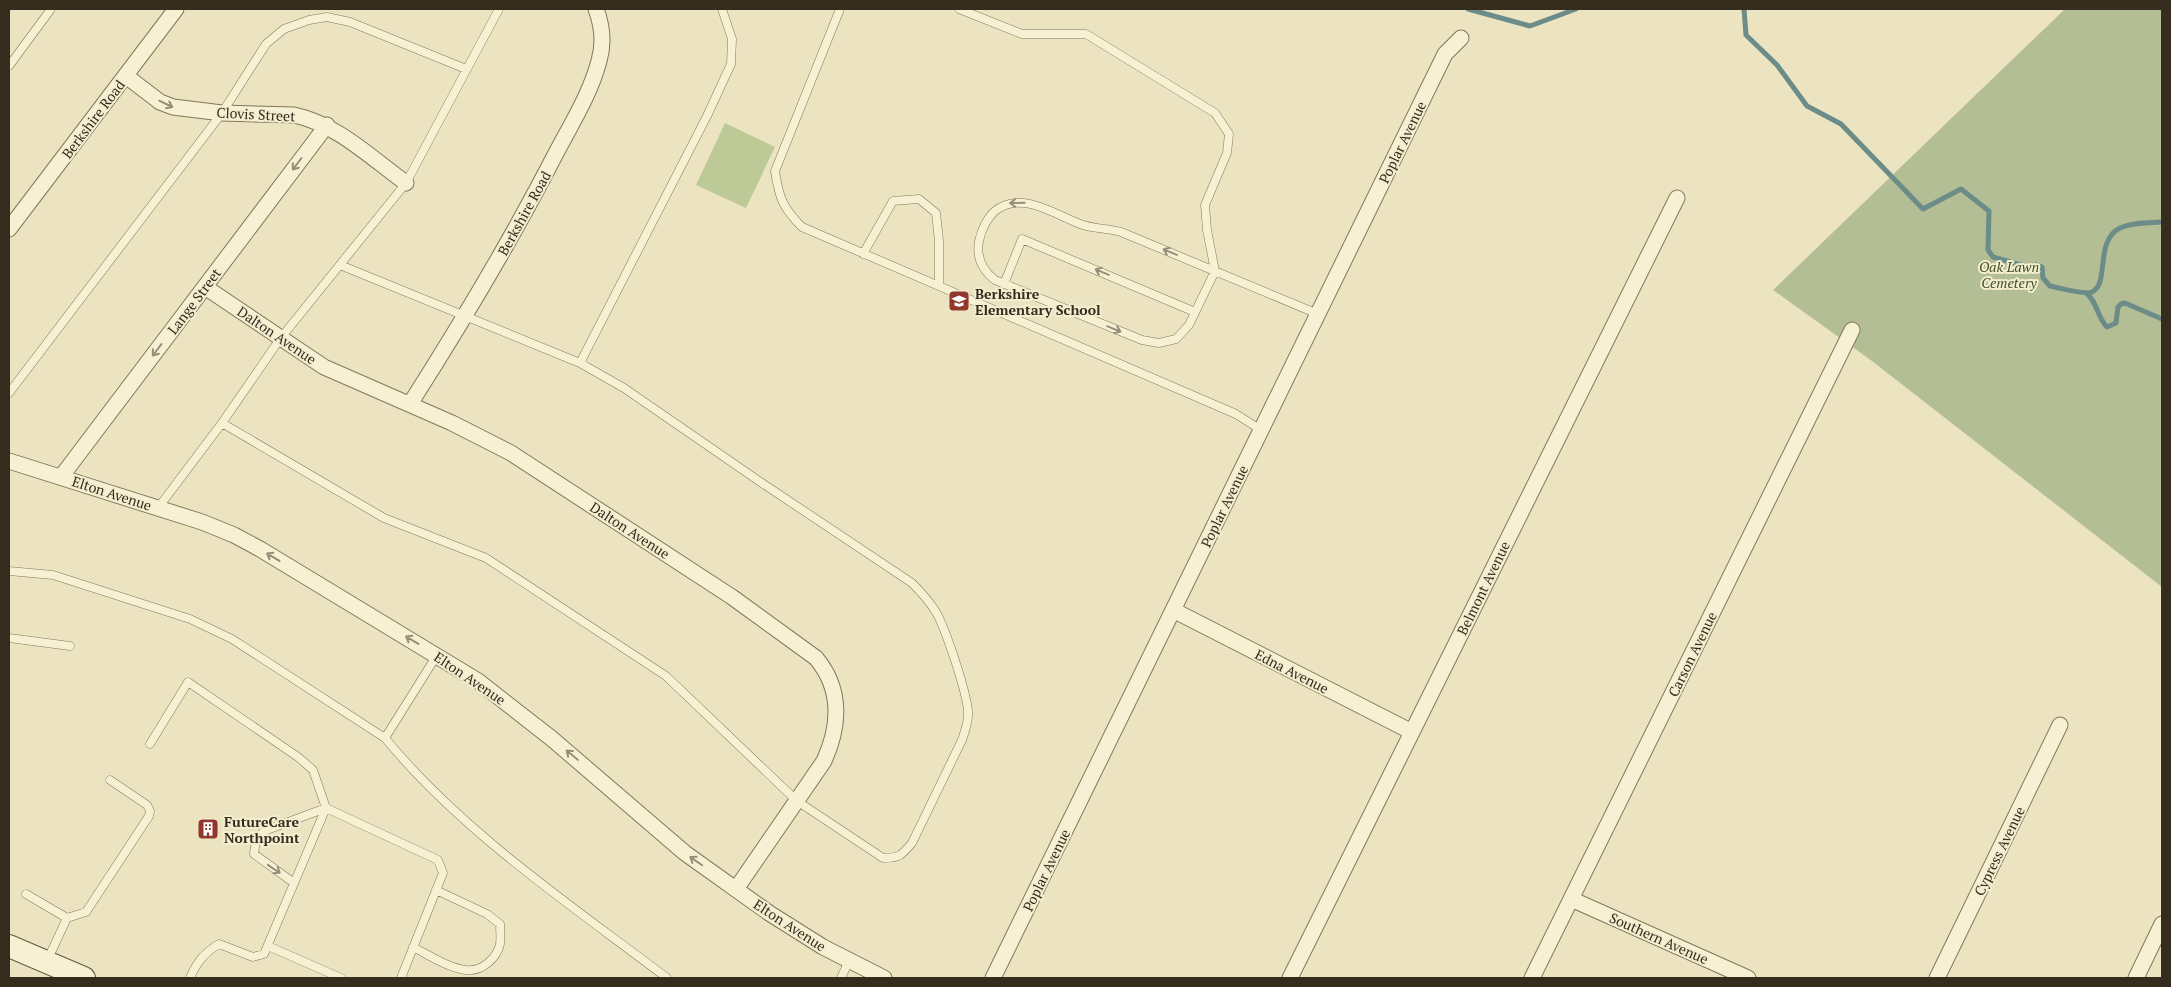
<svg xmlns="http://www.w3.org/2000/svg" width="2171" height="987" font-family="'PT Serif',serif">
  <style>
    .green { fill: #bdc996 }
    .cemetery { fill: #b4be95 }
    .lines { fill: none; stroke-linecap: round; stroke-linejoin: round }
    .stream { stroke: #6b8c88; stroke-width: 5 }
    .lane-casing { stroke: #85765a; stroke-width: 9 }
    .street-casing { stroke: #85765a; stroke-width: 17 }
    .secondary-casing { stroke: #66573d; stroke-width: 24 }
    .lane { stroke: #f7f1d4; stroke-width: 8 }
    .street { stroke: #f7f1d4; stroke-width: 15 }
    .secondary { stroke: #f7f1d4; stroke-width: 22 }
    .oneway { stroke: #968e78 }
    .labels { text-anchor: middle; dominant-baseline: central; stroke-width: 4; stroke-linejoin: round; paint-order: stroke }
    .street-label { font-size: 14px; fill: #352c1d; stroke: #f4eed1 }
    .park-label { font-size: 14px; font-style: italic; fill: #405025; stroke: #f4eed1 }
    .poi-label { font-size: 14px; font-weight: bold; fill: #352c1d; stroke: #f4eed1; text-anchor: start }
  </style>
  <rect width="100%" height="100%" fill="#ece4c1"/>
  <path class="green" d="M725 123 775 147 746 208 696 185Z"/>
  <path class="cemetery" d="M2065 9H2162V587L1872 361 1773 290Z"/>
  <g class="lines">
    <path class="stream" d="M1468 9 1530 26 1576 9
      M1744 9 1746 35 1777 65 1807 106 1841 124 1923 209 1961 189 1989 211 1988 250 1993 257 2024 266 2037 265 2042 267 2043 278 2050 286C2060 288 2083 295 2092 292 2110 284 2094 241 2120 228 2133 222 2148 223 2162 222
      M2086 293C2097 301 2097 317 2107 327L2116 323 2118 307 2121 304 2125 303 2162 319"/>
    <g class="lane-casing">
      <path id="lane" d="M840 9 775 171C779 198 783 208 802 227L1236 414 1261 430
        M959 9 1022 34H1086L1215 113 1229 134 1227 153 1205 205 1207 230 1215 271 1189 325 1176 339 1159 343 1142 340 995 280C982 270 976 258 979 241 981 231 987 218 995 211 1021 190 1054 214 1080 224 1093 229 1107 228 1121 232L1318 314
        M9 66 51 9
        M863 254 893 201 919 199 936 213 939 241V286
        M1004 284 1022 239 1195 312
        M580 363 707 116 731 64 732 39 722 9
        M9 393 222 113 266 44 284 29 309 20 327 17 350 22 466 69
        M222 423 384 518 486 558 666 676 797 801 883 858C899 858 901 856 912 843L962 740C965 731 969 721 968 711 966 690 946 630 936 612 929 601 921 592 912 583L759 481 624 388 580 363 340 265
        M158 508 222 423 280 339 406 183 499 9
        M9 571 53 575 190 619 232 639 385 738C462 832 571 905 667 978
        M9 638 70 646
        M385 738 437 655
        M150 744 188 682 298 757 313 770 326 808 264 954 253 957 219 944C204 953 197 962 190 978
        M294 883 254 854 256 840 264 831 326 808 438 860 443 873 401 978
        M26 894 67 918
        M268 946 341 978
        M413 947C429 955 448 968 466 970 482 972 497 958 500 944 501 938 500 930 500 924L487 914 436 890
        M47 961 67 918 86 912 149 816 150 811 147 805 110 780
        M841 978 849 961"/>
    </g>
    <g class="street-casing">
      <path id="street" d="M126 76 160 102 173 107 222 113 294 115C337 124 371 158 406 183
        M9 229 176 9
        M205 287 324 367 452 423 511 453 732 597 816 658C842 689 840 726 824 761L736 889
        M410 404C461 324 510 242 554 157 570 126 590 95 599 61 604 44 602 25 596 9
        M9 461 202 522 234 535 260 549 478 681 551 738 685 853 769 913 823 947 884 978
        M61 477 327 125
        M1173 610 1412 732
        M1571 899 1748 978
        M993 978 1445 54 1461 38
        M1290 978 1677 198
        M1532 978 1852 330
        M1937 978 2060 725
        M2136 978 2162 924"/>
    </g>
    <g class="secondary-casing">
      <path id="secondary" d="M9 946 84 978"/>
    </g>
    <use href="#lane" class="lane"/>
    <use href="#street" class="street"/>
    <use href="#secondary" class="secondary"/>
  </g>
  <defs><path id="oneway-shaft" d="M-6 0H5M1.5-3L5.5 0L1.5 3" fill="none" stroke-width="1.6" stroke-linecap="round" stroke-linejoin="round" transform="scale(1.25)"/></defs>
  <g class="oneway">
    <use href="#oneway-shaft" transform="translate(166 104) rotate(26)"/>
    <use href="#oneway-shaft" transform="translate(297 164) rotate(127)"/>
    <use href="#oneway-shaft" transform="translate(1017 203) rotate(179)"/>
    <use href="#oneway-shaft" transform="translate(1170 252) rotate(-157)"/>
    <use href="#oneway-shaft" transform="translate(1102 272) rotate(-157)"/>
    <use href="#oneway-shaft" transform="translate(1114 329) rotate(22)"/>
    <use href="#oneway-shaft" transform="translate(157 350) rotate(127)"/>
    <use href="#oneway-shaft" transform="translate(273 557) rotate(-149)"/>
    <use href="#oneway-shaft" transform="translate(412 640) rotate(-149)"/>
    <use href="#oneway-shaft" transform="translate(572 755) rotate(-140)"/>
    <use href="#oneway-shaft" transform="translate(696 861) rotate(-145)"/>
    <use href="#oneway-shaft" transform="translate(274 869) rotate(34)"/>
  </g>
  <defs>
    <g id="school-square" transform="scale(1.125)"><rect x="-9" y="-9" width="18" height="18" rx="4" fill="#91382c" stroke="#f4eed1"/><path d="M0-5L7-2L0 1L-7-2ZM-4 1L0 2.5L4 1V4Q0 6-4 4Z" fill="#fff"/></g>
    <g id="building-square" transform="scale(1.125)"><rect x="-9" y="-9" width="18" height="18" rx="4" fill="#91382c" stroke="#f4eed1"/><path d="M-4-6H4V6H1V3H-1V6H-4ZM-2.5-4.3h1.7v1.8h-1.7ZM.8-4.3h1.7v1.8H.8ZM-2.5-1h1.7V.8h-1.7ZM.8-1h1.7V.8H.8Z" fill="#fff"/></g>
  </defs>
  <g fill-rule="evenodd">
    <use href="#school-square" x="959" y="301"/>
    <use href="#building-square" x="208" y="829"/>
  </g>
  <g class="labels">
    <g class="street-label">
      <text transform="translate(256 114) rotate(3)">Clovis Street</text>
      <text transform="translate(93 119) rotate(-53)">Berkshire Road</text>
      <text transform="translate(1402 142) rotate(-64)">Poplar Avenue</text>
      <text transform="translate(524 213) rotate(-61)">Berkshire Road</text>
      <text transform="translate(194 301) rotate(-53)">Lange Street</text>
      <text transform="translate(277 335) rotate(34)">Dalton Avenue</text>
      <text transform="translate(112 493) rotate(18)">Elton Avenue</text>
      <text transform="translate(1224 506) rotate(-64)">Poplar Avenue</text>
      <text transform="translate(630 530) rotate(33)">Dalton Avenue</text>
      <text transform="translate(1483 588) rotate(-64)">Belmont Avenue</text>
      <text transform="translate(1692 654) rotate(-64)">Carson Avenue</text>
      <text transform="translate(1292 671) rotate(27)">Edna Avenue</text>
      <text transform="translate(470 678) rotate(34)">Elton Avenue</text>
      <text transform="translate(1999 851) rotate(-64)">Cypress Avenue</text>
      <text transform="translate(1046 870) rotate(-64)">Poplar Avenue</text>
      <text transform="translate(790 925) rotate(33)">Elton Avenue</text>
      <text transform="translate(1659 938) rotate(24)">Southern Avenue</text>
    </g>
    <g class="park-label">
      <text x="2009" y="266">Oak Lawn<tspan x="2009" dy="16">Cemetery</tspan></text>
    </g>
    <g class="poi-label">
      <text x="975" y="293">Berkshire<tspan x="975" dy="16">Elementary School</tspan></text>
      <text x="224" y="821">FutureCare<tspan x="224" dy="16">Northpoint</tspan></text>
    </g>
  </g>
  <rect width="2171" height="987" fill="none" stroke="#352c1d" stroke-width="20"/>
</svg>
